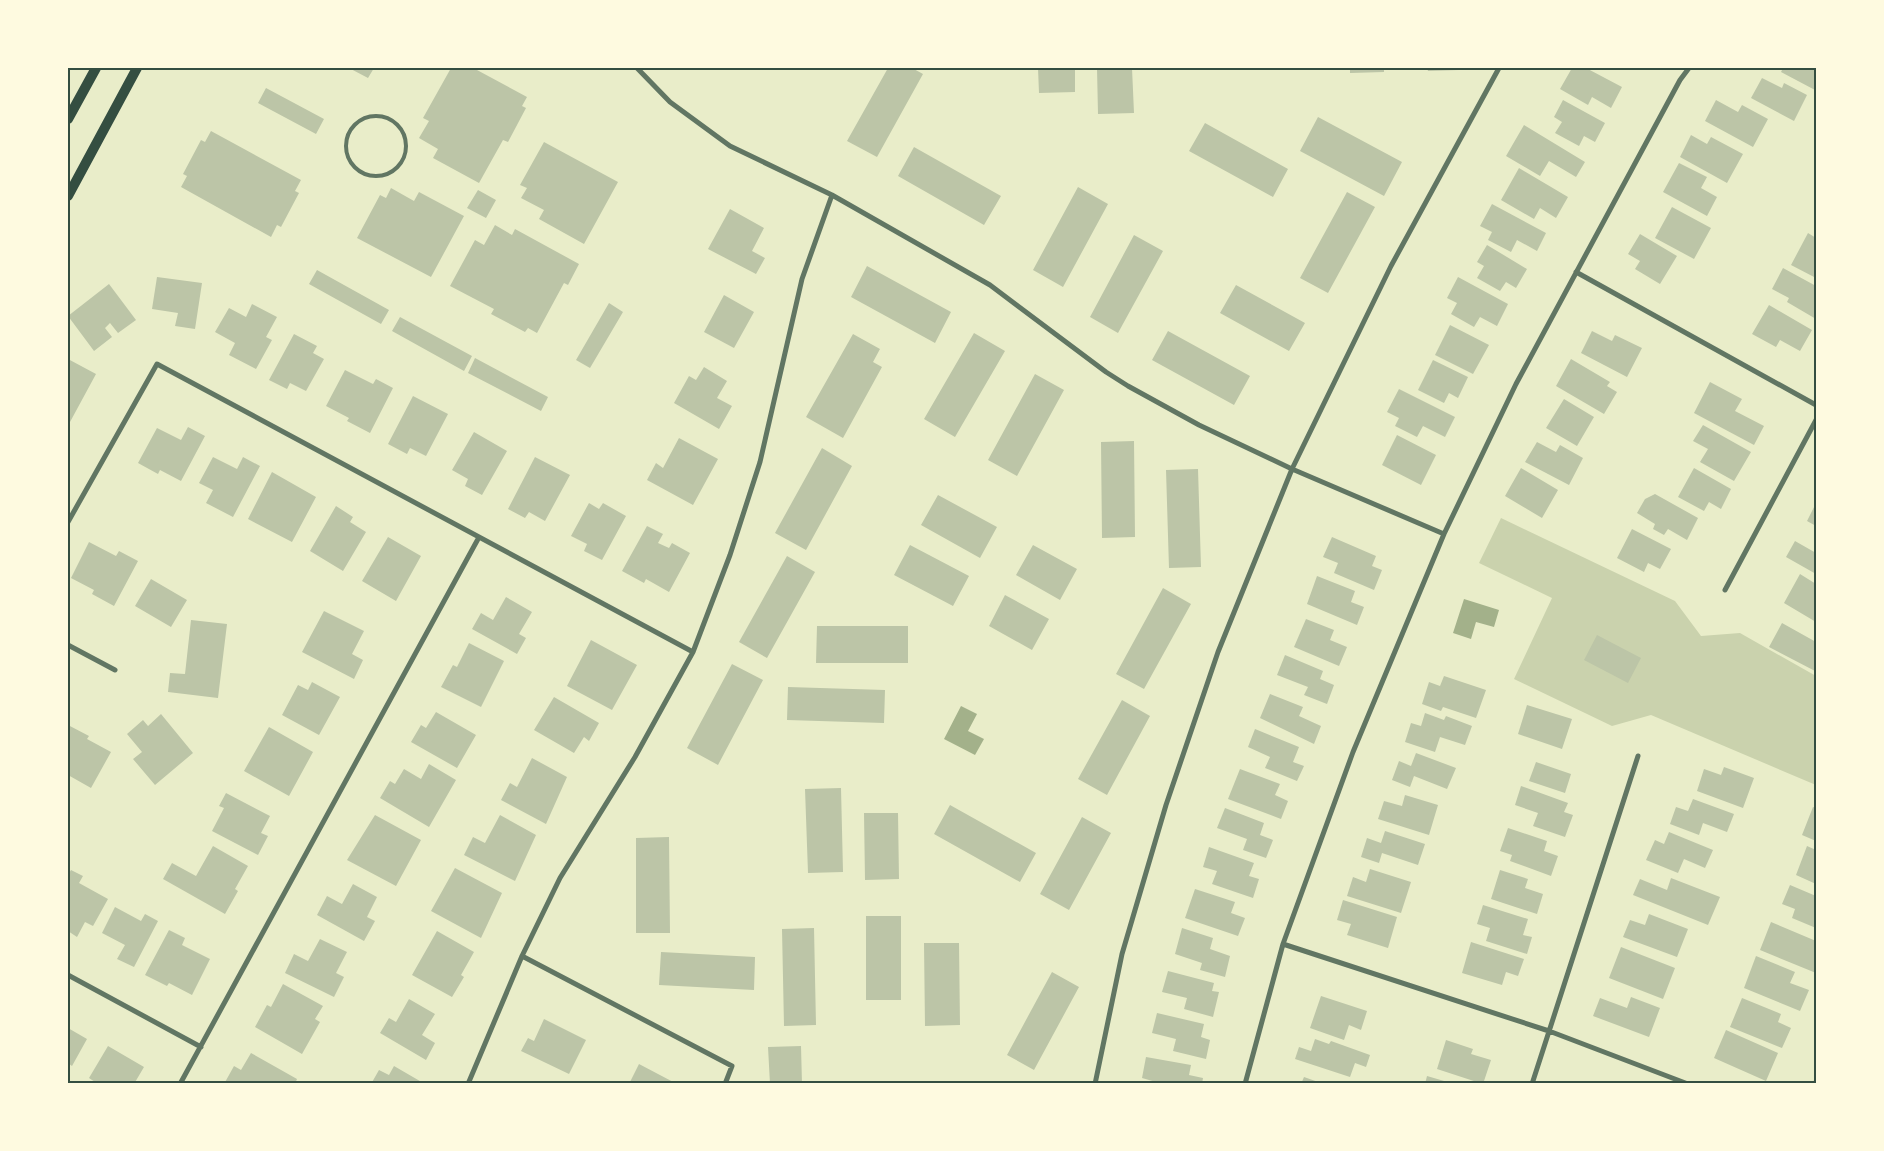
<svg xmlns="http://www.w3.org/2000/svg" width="1884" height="1151" font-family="'Noto Sans',sans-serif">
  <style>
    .green { fill: #cad2ad }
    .water { fill: #a3b18a }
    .building { fill: #bcc5a7 }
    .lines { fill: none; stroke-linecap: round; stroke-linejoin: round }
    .service { stroke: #617663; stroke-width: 4 }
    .minor { stroke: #617663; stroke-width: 5 }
    .secondary { stroke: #344e41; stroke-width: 10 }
    .neatline { fill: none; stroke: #344e41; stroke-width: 2 }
  </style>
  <rect width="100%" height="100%" fill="#e9edc9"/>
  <path class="green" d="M1501 518 1675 601 1701 636 1740 633 1816 676V785L1651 715 1612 726 1514 679 1552 598 1479 563Z"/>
  <path class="water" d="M1464 599 1499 610 1494 627 1476 622 1471 639 1453 633Z
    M961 706 977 714 968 731 984 739 975 755 944 739Z"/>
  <path class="building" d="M349 68H374L368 78Z
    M451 68H479L477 70 527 97 522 106 526 108 508 142 503 140 479 183 433 158 438 149 419 138 429 121 423 118Z
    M888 68H912L923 74 877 157 847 141Z
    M1038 68H1075V92L1039 93Z
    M1097 68H1132L1134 113 1098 114Z
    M1350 68H1384V72L1350 73Z
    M1427 68H1459V70L1428 71Z
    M1572 68H1586L1622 87 1611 108 1592 97 1588 105 1560 89Z
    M1783 68H1816L1815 90 1781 72Z
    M1762 78 1782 88 1784 83 1807 95 1794 121 1751 98Z
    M266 88 324 119 316 134 258 103Z
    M1563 100 1605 123 1595 142 1584 136 1579 146 1555 133 1562 122 1554 117Z
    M1716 100 1738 112 1742 105 1768 119 1753 147 1705 121Z
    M1318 117 1402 162 1384 196 1300 151Z
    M1205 123 1288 169 1273 197 1189 151Z
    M1524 125 1585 162 1576 177 1549 161 1540 176 1506 156Z
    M211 131 301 180 295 191 299 193 281 227 277 225 271 237 181 187 187 176 183 174 201 140 205 142Z
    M1691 135 1707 144 1711 137 1743 154 1727 183 1680 157Z
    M544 142 618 182 584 244 539 219 544 210 521 198 527 188 520 185Z
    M914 147 1001 196 984 225 898 176Z
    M1679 163 1707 177 1701 188 1717 197 1707 216 1663 192Z
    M1519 168 1568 197 1556 218 1540 208 1534 219 1501 200Z
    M1078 187 1108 204 1063 287 1033 270Z
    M391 188 414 201 419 192 464 216 431 277 357 238 380 195 386 198Z
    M478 190 496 200 486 218 467 208Z
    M1347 192 1375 207 1328 293 1300 278Z
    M1492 204 1546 233 1537 251 1517 240 1511 252 1488 240 1492 232 1480 226Z
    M1672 207 1711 228 1694 259 1655 238Z
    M730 209 764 228 752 251 765 258 756 274 708 249Z
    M495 225 512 235 515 229 579 264 568 285 564 283 537 333 528 328 525 332 491 314 494 309 450 286 475 240 484 245Z
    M1808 233 1816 238V278L1791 265Z
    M1640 234 1677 256 1660 284 1635 269 1640 261 1628 254Z
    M1134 235 1163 251 1118 333 1090 317Z
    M1487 245 1527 269 1516 288 1506 282 1500 291 1477 278 1484 266 1477 262Z
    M867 266 951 312 935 343 851 297Z
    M1783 268 1816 286V319L1787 302 1789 298 1772 289Z
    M317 270 389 310 381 324 309 284Z
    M157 277 202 283 195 329 175 326 178 313 152 309Z
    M1458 277 1508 304 1497 326 1480 317 1474 327 1451 314 1457 303 1447 298Z
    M109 284 136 320 118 333 110 323 105 328 112 337 94 351 68 316Z
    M1236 285 1305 323 1289 351 1220 313Z
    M724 295 754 312 734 348 704 332Z
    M609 303 623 312 590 368 576 360Z
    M252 304 277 317 266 337 272 340 256 369 229 355 235 343 215 332 229 308 246 317Z
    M1769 305 1812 330 1800 351 1780 340 1776 347 1752 334Z
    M400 317 472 356 464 371 392 331Z
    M1450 325 1489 345 1473 374 1435 355Z
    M1168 331 1250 376 1234 405 1152 360Z
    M1592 331 1612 341 1615 335 1642 348 1627 377 1581 353Z
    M974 333 1005 351 955 437 924 419Z
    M294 334 317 346 313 353 324 359 306 391 290 383 287 389 269 380Z
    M853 334 880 349 873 362 882 367 843 438 806 417Z
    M475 358 548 397 541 411 468 373Z
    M68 359 96 374 70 422 68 421Z
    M1571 359 1610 382 1607 386 1617 392 1604 414 1556 386Z
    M1433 360 1468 377 1458 398 1449 393 1444 403 1418 390Z
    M704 367 727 381 717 398 732 406 719 429 674 403 689 376 696 380Z
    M345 370 373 384 376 379 393 388 370 433 347 421 349 418 326 406Z
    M1035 374 1064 390 1017 476 988 460Z
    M1710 382 1742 399 1735 411 1764 426 1754 445 1694 413Z
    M1399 389 1455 417 1445 437 1423 426 1417 437 1395 426 1399 418 1387 412Z
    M413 396 448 414 426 456 410 448 407 454 388 444Z
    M1564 399 1594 417 1577 446 1546 428Z
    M1703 425 1751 452 1734 481 1700 462 1708 449 1693 441Z
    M188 427 205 436 181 481 160 470 158 474 138 463 157 428 181 440Z
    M474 432 507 451 482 495 465 486 468 479 452 470Z
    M1397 435 1436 455 1421 485 1382 465Z
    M679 438 718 459 693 505 647 480 656 463 663 468Z
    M1134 441 1135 537 1102 538 1101 442Z
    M1537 442 1556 452 1560 445 1583 458 1569 485 1525 462Z
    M822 448 852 466 806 550 775 533Z
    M213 457 237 469 243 457 260 466 233 517 206 503 213 490 199 483Z
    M535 457 570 475 545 521 529 512 525 518 508 509Z
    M1521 468 1558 490 1542 518 1505 496Z
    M1694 468 1731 489 1721 509 1709 502 1704 511 1678 497Z
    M1198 469 1201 567 1169 568 1166 470Z
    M272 472 316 497 292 542 248 519Z
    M1655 494 1698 518 1687 540 1668 529 1664 535 1653 529 1655 524 1637 513 1645 499Z
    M938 495 997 527 980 558 921 525Z
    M589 503 599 509 603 503 626 516 602 560 584 551 587 544 571 536Z
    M1816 503V526L1807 521Z
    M336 506 353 517 350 522 366 532 343 571 310 551Z
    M647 526 663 534 658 543 669 548 672 543 690 553 669 592 646 579 644 583 622 571Z
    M1632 529 1671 549 1660 569 1648 563 1644 572 1617 558Z
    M388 537 421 556 396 601 362 581Z
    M1332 537 1376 556 1372 566 1382 570 1374 590 1334 573 1338 563 1323 557Z
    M1795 541 1816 553V574L1786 557Z
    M89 542 116 556 119 551 138 561 114 606 92 594 94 590 71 578Z
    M910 545 969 576 953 606 894 575Z
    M1033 545 1077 569 1060 600 1016 575Z
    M787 556 815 572 767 658 739 642Z
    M1800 574 1816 584V622L1784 603Z
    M1317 576 1355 591 1351 602 1364 607 1357 625 1307 604Z
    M151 579 187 600 171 627 135 606Z
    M1163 588 1191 604 1144 689 1116 674Z
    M1005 595 1049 619 1032 650 989 626Z
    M506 597 532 612 519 634 526 638 517 654 472 629 481 613 493 620Z
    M324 611 364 631 352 654 363 660 354 679 302 652Z
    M1306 619 1334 630 1330 640 1347 647 1339 666 1294 647Z
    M191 620 227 624 218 698 168 692 170 673 185 674Z
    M1782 623 1816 642 1815 671 1769 647Z
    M817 626H908V663H816Z
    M1597 635 1641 658 1628 683 1584 660Z
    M591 640 637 665 612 710 567 686Z
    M469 643 504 661 481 707 441 687 453 665 457 667Z
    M1285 655 1323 671 1320 679 1334 685 1327 704 1304 695 1308 687 1277 675Z
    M732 664 763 680 718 765 687 748Z
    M1444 676 1486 690 1476 718 1443 707 1441 711 1422 704 1429 682 1440 686Z
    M312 682 340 697 319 735 282 715 298 685 308 690Z
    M788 687 885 690 884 723 787 720Z
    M1270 694 1303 707 1299 716 1321 726 1314 744 1260 718Z
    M554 697 599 723 589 741 584 737 574 753 534 730Z
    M1122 700 1150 716 1107 795 1078 779Z
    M1527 705 1572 719 1562 749 1518 734Z
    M436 712 476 735 457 768 411 742 421 725 426 728Z
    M1425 713 1444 720 1446 716 1472 726 1465 745 1440 737 1435 752 1405 742 1411 723 1421 726Z
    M161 714 193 753 155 785 133 759 142 752 127 734 143 720 148 726Z
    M68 725 89 736 87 739 111 752 91 788 68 775Z
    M269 727 313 752 289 796 244 771Z
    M1255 729 1299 747 1293 762 1304 766 1297 781 1265 768 1270 757 1248 747Z
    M1416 753 1456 768 1447 789 1414 776 1410 787 1392 780 1399 761 1411 766Z
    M532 758 567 777 546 824 501 800 510 783 517 787Z
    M1536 762 1571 774 1565 793 1529 781Z
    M429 764 456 780 429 827 380 798 390 781 395 784 404 769 421 779Z
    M1724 767 1754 778 1743 808 1697 791 1704 769 1721 775Z
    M1240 769 1280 784 1275 795 1288 801 1281 819 1228 799Z
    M1521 786 1568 803 1564 812 1573 815 1565 837 1533 826 1538 813 1515 805Z
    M841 788 843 872 808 873 805 789Z
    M226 793 270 816 261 833 268 836 258 855 212 831 224 808 219 806Z
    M1405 795 1438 805 1429 835 1378 819 1384 801 1402 806Z
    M1693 799 1734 814 1727 832 1703 823 1699 835 1670 824 1676 807 1688 811Z
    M950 805 1036 853 1020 882 934 834Z
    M1813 807 1816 808V841L1802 835Z
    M1225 808 1264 823 1260 835 1273 840 1266 858 1243 850 1247 839 1217 828Z
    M864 813H898L899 879 865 880Z
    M375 815 421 840 396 886 347 860Z
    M500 815 536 835 515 881 464 855 473 837 485 843Z
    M1082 817 1111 833 1069 910 1040 894Z
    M1508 828 1547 841 1544 851 1558 856 1551 876 1510 861 1512 855 1500 851Z
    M1385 831 1425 844 1418 865 1382 853 1379 863 1361 857 1367 838 1381 843Z
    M1669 832 1713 850 1705 868 1684 859 1678 873 1646 860 1655 840 1664 844Z
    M669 837 670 933H636V838Z
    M213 846 248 866 235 889 238 891 225 914 163 879 172 863 196 876Z
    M1807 846 1816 850V884L1796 875Z
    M1209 847 1254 863 1249 876 1259 879 1253 898 1212 884 1217 871 1203 867Z
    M455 868 502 893 481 938 431 911Z
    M1370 869 1411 882 1401 913 1347 896 1353 877 1366 882Z
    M71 870 83 876 79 883 108 899 93 926 85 922 77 937 68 931V875Z
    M1500 870 1528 879 1525 888 1543 894 1537 914 1491 899Z
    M1671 878 1720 897 1708 925 1633 895 1640 879 1667 890Z
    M353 884 377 897 367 917 375 921 364 941 317 915 327 896 342 904Z
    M1790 885 1816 896V928L1792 918 1795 909 1782 904Z
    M1195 889 1235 902 1231 913 1245 918 1238 936 1185 918Z
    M1343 900 1397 917 1388 948 1347 935 1351 924 1337 920Z
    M1483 905 1528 919 1523 935 1532 937 1527 954 1486 941 1490 928 1477 924Z
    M115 907 141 921 145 914 158 921 134 967 117 959 125 945 102 933Z
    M1649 914 1688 929 1677 957 1623 937 1630 920 1645 925Z
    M866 916H901V1000H866Z
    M1771 922 1816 941V973L1760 950Z
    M814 928 816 1025 784 1026 782 929Z
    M1182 928 1213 938 1210 949 1230 956 1225 977 1200 970 1202 963 1175 954Z
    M169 930 185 938 182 945 210 959 192 995 169 983 167 986 145 975Z
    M437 931 474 952 461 975 464 977 452 997 412 975Z
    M320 939 347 952 336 973 344 977 334 997 285 973 294 954 308 961Z
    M1471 942 1524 959 1518 976 1506 972 1502 985 1462 973Z
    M924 943H959L960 1025 925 1026Z
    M1621 947 1675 968 1663 999 1609 978Z
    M661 952 755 957 754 990 659 985Z
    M1756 956 1795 972 1790 983 1809 990 1800 1011 1744 988Z
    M1168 971 1214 983 1212 991 1219 992 1213 1017 1184 1009 1187 998 1162 992Z
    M1052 972 1079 987 1034 1070 1007 1055Z
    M283 984 323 1006 315 1019 320 1022 302 1054 255 1027 267 1005 271 1007Z
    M1321 996 1367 1011 1361 1030 1349 1025 1344 1040 1310 1028Z
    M1631 997 1660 1008 1649 1037 1593 1016 1600 998 1627 1008Z
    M1742 998 1781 1014 1778 1022 1791 1028 1782 1048 1730 1027Z
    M409 999 435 1014 422 1035 435 1043 426 1060 380 1033 389 1018 396 1022Z
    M1157 1013 1204 1024 1201 1037 1210 1040 1206 1059 1173 1051 1176 1039 1152 1033Z
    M544 1019 586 1040 569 1074 521 1051 528 1038 534 1041Z
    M68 1028 87 1039 72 1066 68 1063Z
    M1726 1030 1778 1053 1766 1081 1714 1058Z
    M1315 1039 1329 1044 1331 1041 1370 1055 1366 1067 1355 1063 1350 1077 1295 1059 1299 1047 1311 1051Z
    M1446 1040 1473 1049 1471 1054 1491 1060 1483 1084 1437 1069Z
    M108 1046 144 1067 134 1084H98L89 1078Z
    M801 1046 802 1084H770L768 1047Z
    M251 1053 297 1079 295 1084H224L234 1066 241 1070Z
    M1146 1057 1191 1065 1189 1075 1203 1078 1202 1084H1163L1142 1078Z
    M639 1064 677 1084H629Z
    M394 1066 425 1084H371L379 1070 389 1075Z
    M1427 1076 1451 1083V1084H1425Z
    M1304 1077 1321 1083V1084H1301Z"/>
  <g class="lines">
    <path class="service" d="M346 146a30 30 0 1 1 60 0a30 30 0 1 1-60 0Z"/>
    <path class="minor" d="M637 68 670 102 730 146 832 195 990 285 1106 372 1128 386 1199 425 1292 469 1444 534
      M1576 272 1816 405
      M68 522 157 364 693 652
      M1725 590 1816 420
      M68 645 115 670
      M1283 944 1549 1031 1688 1084
      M522 956 732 1066 725 1084
      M68 975 201 1047
      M180 1084 478 539
      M468 1084 522 956 560 878 635 757 693 652 730 555 760 462 802 279 832 195
      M1095 1084 1122 954 1166 805 1218 652 1292 469 1391 266 1499 68
      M1245 1084 1283 944 1353 752 1444 534 1516 384 1680 80 1689 68
      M1532 1084 1638 756
      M1816 1084V1082"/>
    <path class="secondary" d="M68 119 96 68
      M68 196 137 68"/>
  </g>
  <rect width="1884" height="1151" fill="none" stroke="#fefae0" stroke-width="138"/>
  <rect x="69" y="69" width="1746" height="1013" class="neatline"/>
</svg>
